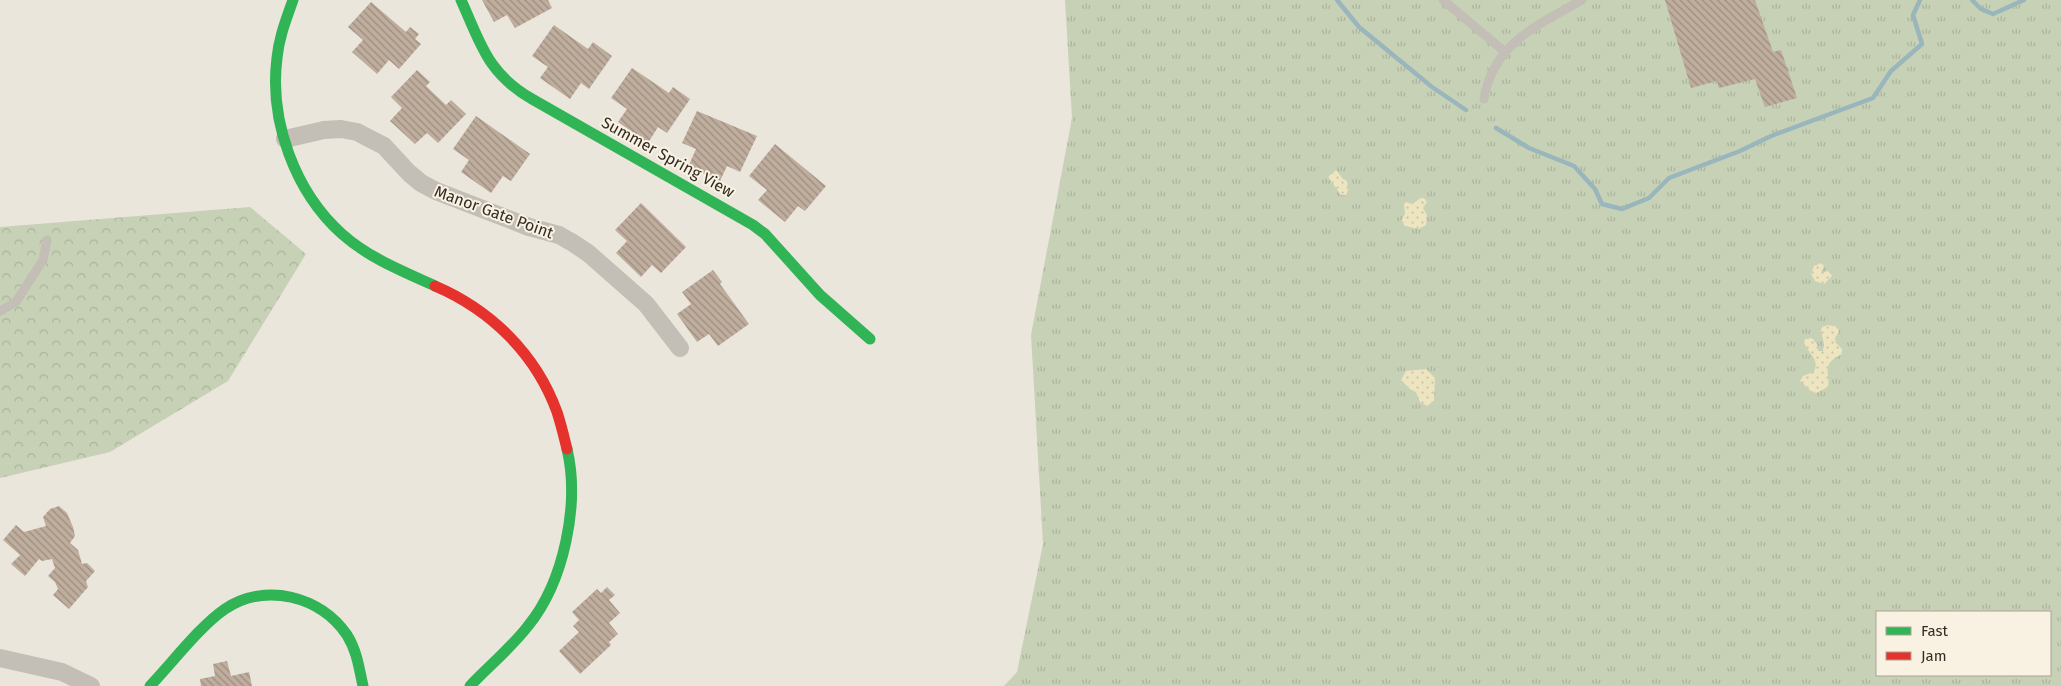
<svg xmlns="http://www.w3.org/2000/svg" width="2061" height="686" font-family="'Fira Sans',sans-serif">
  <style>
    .grass { fill: url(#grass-tufts); fill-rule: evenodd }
    .forest { fill: url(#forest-crowns) }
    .sand { fill: url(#sand-dots) }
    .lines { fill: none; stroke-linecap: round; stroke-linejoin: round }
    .stream { stroke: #98b6bc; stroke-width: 4.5 }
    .building { fill: url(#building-back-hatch) }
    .lane { stroke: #c3beb6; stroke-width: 9 }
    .street { stroke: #c3beb6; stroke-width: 18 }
    .fast { stroke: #30b455; stroke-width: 11 }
    .jam { stroke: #e5322d; stroke-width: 11 }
    .labels { text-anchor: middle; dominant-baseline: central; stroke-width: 4; stroke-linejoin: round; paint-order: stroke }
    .street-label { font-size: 16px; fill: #332c25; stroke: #f9f2e2 }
  </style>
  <defs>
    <pattern id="grass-tufts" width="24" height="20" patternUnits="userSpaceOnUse" patternTransform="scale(1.25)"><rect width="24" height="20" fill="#c7d1b6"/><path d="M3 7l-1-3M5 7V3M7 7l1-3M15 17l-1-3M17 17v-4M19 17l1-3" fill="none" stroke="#abb49c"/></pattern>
    <pattern id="forest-crowns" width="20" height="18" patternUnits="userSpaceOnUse" patternTransform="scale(1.25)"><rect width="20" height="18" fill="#c7d1b6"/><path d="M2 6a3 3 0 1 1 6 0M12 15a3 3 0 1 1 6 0" fill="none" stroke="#abb49c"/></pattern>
    <pattern id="sand-dots" width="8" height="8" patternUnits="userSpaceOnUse" patternTransform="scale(1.25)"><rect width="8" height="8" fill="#ede4c0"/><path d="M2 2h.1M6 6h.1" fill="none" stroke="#ccc4a5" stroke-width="1.8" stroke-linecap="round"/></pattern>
    <pattern id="building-back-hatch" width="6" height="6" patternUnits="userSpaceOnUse" patternTransform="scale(1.25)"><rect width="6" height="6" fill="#bfad9d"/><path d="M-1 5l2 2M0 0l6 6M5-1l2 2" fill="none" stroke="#9c8d80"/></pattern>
  </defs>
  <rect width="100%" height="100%" fill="#ebe6dc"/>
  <path class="grass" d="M1065 0H2061V686H1004L1017 672 1043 544 1031 335 1072 118ZM1877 612H2050V675H1877Z"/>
  <path class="forest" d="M250 207 306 254 228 381 110 452 0 478V227Z"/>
  <path class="sand" d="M1336 170 1343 179 1347 181 1348 190 1346 195H1341L1328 177Z
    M1421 198H1424L1427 202 1423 208 1427 215 1426 225 1419 229 1405 226 1401 221 1405 214 1404 204 1406 202 1412 204Z
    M1821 263 1824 266 1821 273 1828 271 1832 276 1824 284 1815 281 1811 274 1814 266Z
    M1828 325 1838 327 1839 332 1835 338 1836 343 1842 349V354C1821 364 1830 371 1828 387L1816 393 1811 391 1800 381 1803 376 1814 372C1820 357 1808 355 1804 342L1805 339 1812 338 1817 344 1818 351H1823L1824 344 1821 330 1822 327Z
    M1426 369 1435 378 1434 401 1427 406 1420 402 1416 392 1410 389 1401 380 1406 371Z"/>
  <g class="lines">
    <path class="stream" d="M1337 0 1359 27 1432 87 1466 110
      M1972 0 1981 9 1993 14 2024 0
      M1496 128 1529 148 1574 166 1595 189 1602 204 1622 209 1649 198 1669 178 1740 151 1771 136 1873 98 1891 71 1922 44 1913 15 1920 0"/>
  </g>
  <path class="building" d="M482 0H548L552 8 515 28 507 15 494 22Z
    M1665 0H1755L1773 52 1781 50 1797 98 1765 107 1755 79 1719 88 1717 81 1691 88Z
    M371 2 406 32 410 27 419 34 415 39 421 44 399 69 389 60 377 74 352 52 363 40 348 27Z
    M554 25 588 49 593 42 612 56 589 89 581 83 570 99 540 78 548 67 532 56Z
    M632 68 669 93 673 87 690 99 667 133 658 127 648 143 618 122 627 109 611 98Z
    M417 70 430 82 426 86 446 105 451 100 466 114 438 143 427 133 415 144 390 121 402 108 391 97Z
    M697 111 757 136 740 172 727 166 720 181 688 167 696 149 682 143Z
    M476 116 530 154 511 181 503 176 491 193 461 172 469 160 453 149Z
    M775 144 826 186 805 211 798 206 785 222 758 200 767 190 749 176Z
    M641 203 686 247 661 273 652 265 641 277 616 253 627 241 615 230Z
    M713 270 722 282 720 284 749 324 718 346 709 334 697 342 677 314 691 304 682 292Z
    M59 506 67 513 73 527 75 536 70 543 78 550 82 564 87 563 95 571 86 581 88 587 69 609 53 595 58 589 55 582 48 576 55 568 52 559 42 561 39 559 25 576 11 564 20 555 3 540 16 525 24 532 46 526 43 517 50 509Z
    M607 587 615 595 609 600 620 613 609 623 618 634 609 642 611 645 580 674 559 651 579 632 573 626 579 620 572 612 597 589 601 593Z
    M227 661 231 676 249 672 252 686H201L200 679 215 676 213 664Z"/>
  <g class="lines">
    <path class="lane" d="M1443 0 1505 52
      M1484 99C1493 43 1538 25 1582 0
      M0 311 16 302 43 260 47 240"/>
    <path class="street" d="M285 139 324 130 341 129 357 132 384 146 409 173 421 183 436 191 529 227 559 235 573 243 588 253 646 304 680 348
      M0 658 62 672 91 686"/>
    <path class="fast" d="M293 0C286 20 279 37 277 58 269 121 295 192 342 234 369 258 402 271 435 286
      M461 0C481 44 487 73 532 99L753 225 765 234 820 295 870 339
      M150 686C172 663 200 626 225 609 266 582 320 596 347 635 357 651 359 668 363 686
      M470 686C489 666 511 648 528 626 564 582 580 504 567 449"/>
    <path class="jam" d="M435 286C491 310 536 354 557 412 561 424 564 437 567 449"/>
  </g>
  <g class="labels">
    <g class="street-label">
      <text transform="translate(668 157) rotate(29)">Summer Spring View</text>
      <text transform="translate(494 212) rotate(20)">Manor Gate Point</text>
    </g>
  </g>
  <rect x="1876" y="611" width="175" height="65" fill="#f9f2e2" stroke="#aaa396"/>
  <rect x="1886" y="627" width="25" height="8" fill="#30b455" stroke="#aaa396"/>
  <text x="1921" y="636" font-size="15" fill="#332c25">Fast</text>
  <rect x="1886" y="652" width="25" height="8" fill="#e5322d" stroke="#aaa396"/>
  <text x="1921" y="661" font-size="15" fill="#332c25">Jam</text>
</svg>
